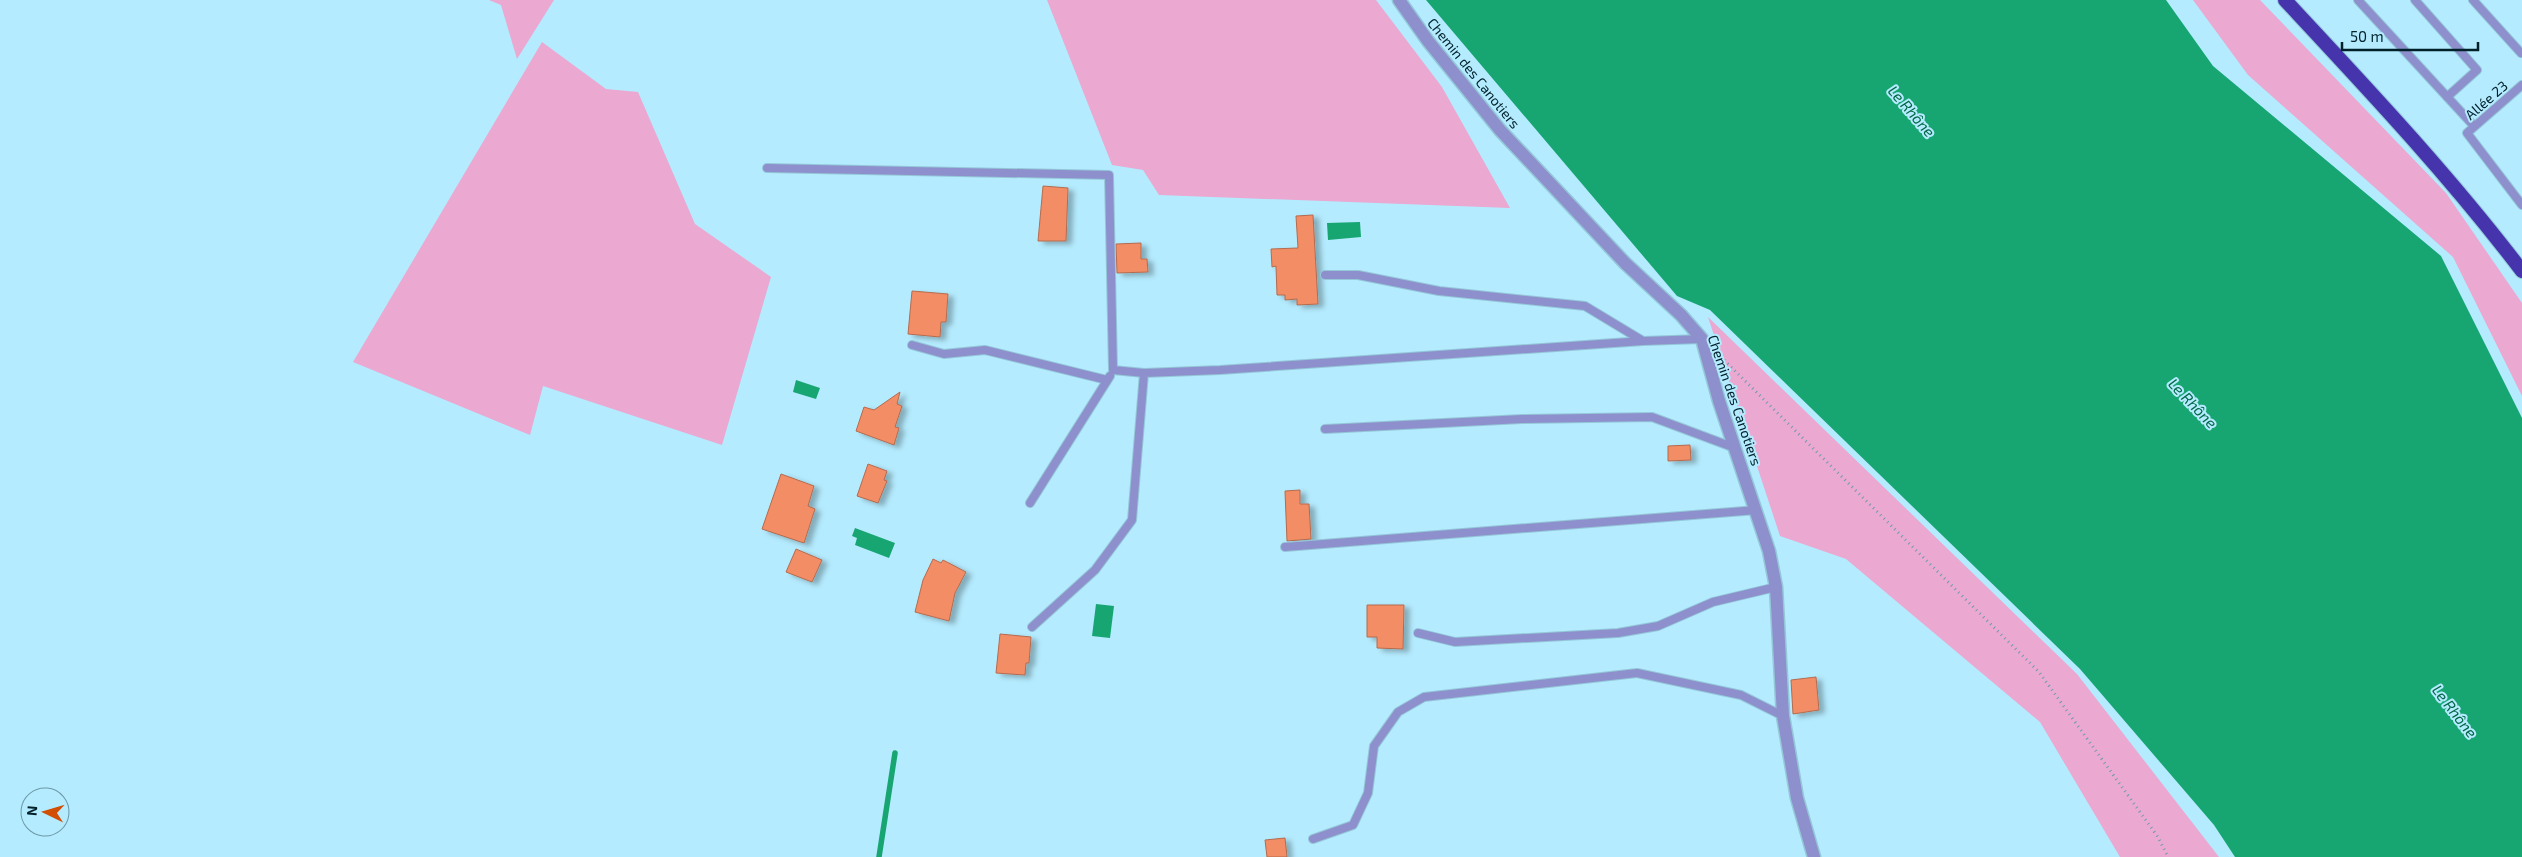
<svg xmlns="http://www.w3.org/2000/svg" width="2522" height="857" font-family="'Exo 2',sans-serif">
  <style>
    .green { fill: #eba8d1 }
    .water { fill: #17a572 }
    .lines { fill: none; stroke-linecap: round; stroke-linejoin: round }
    .stream { stroke: #17a572; stroke-width: 5.5 }
    .building { fill: #f38d65; stroke: #b46b4e; filter: url(#shadow) }
    .service-casing { stroke: #94c7d8; stroke-width: 10 }
    .minor-casing { stroke: #94c7d8; stroke-width: 15 }
    .trunk-casing { stroke: #94c7d8; stroke-width: 16 }
    .path { stroke: #6e9bab; stroke-width: 3; stroke-dasharray: 1 4; stroke-linecap: butt }
    .service { stroke: #8d90cc; stroke-width: 8 }
    .minor { stroke: #8d90cc; stroke-width: 12 }
    .trunk { stroke: #4634ac; stroke-width: 14 }
    .labels { text-anchor: middle; dominant-baseline: central; stroke-width: 4; stroke-linejoin: round; paint-order: stroke }
    .street-label { font-size: 14px; fill: #01212a; stroke: #b4ebfe }
    .water-label { font-size: 15px; font-style: italic; fill: #006643; stroke: #b4ebfe }
  </style>
  <defs>
    <filter id="shadow"><feDropShadow dx="5.5" dy="3" stdDeviation="2.5" flood-color="#0004"/></filter>
  </defs>
  <rect width="100%" height="100%" fill="#b4ebfe"/>
  <path class="green" d="M489 0H554L517 59 501 5Z
    M1047 0H1376L1442 87 1510 208 1159 195 1143 170 1112 165Z
    M2193 0H2260L2446 193 2522 303V396L2453 257 2248 75Z
    M542 42 606 89 638 92 695 224 771 277 722 445 543 386 530 435 353 362Z
    M1708 317 2077 674 2219 857H2120L2040 722 1846 559 1780 536Z"/>
  <path class="water" d="M1426 0H2166L2213 66 2441 256 2522 418V857H2235L2214 825 2080 669 1710 310 1677 296Z
    M1360 222 1361 237 1328 240 1327 223Z
    M796 380 820 388 816 399 793 392Z
    M855 528 895 543 889 558 855 545 857 538 852 536Z
    M1096 604 1114 606 1110 638 1092 636Z"/>
  <g class="lines">
    <path class="stream" d="M879 857 895 753"/>
  </g>
  <path class="building" d="M1043 186 1068 188 1066 241H1038Z
    M1313 215 1318 304 1297 305V299L1285 300V295H1277L1276 266 1272 267 1271 249 1298 248 1296 216Z
    M1141 243V259H1147L1148 272 1117 273 1116 244Z
    M912 291 948 294 946 322H941L940 337 908 334Z
    M900 392 897 404 902 406 895 427 899 428 894 445 856 431 864 407 874 410Z
    M1690 445 1691 460 1668 461V446Z
    M868 464 887 471 884 480 887 481 878 503 857 496Z
    M781 474 814 486 808 506 815 509 804 543 762 529Z
    M1300 490V504H1309L1311 539 1287 541 1285 491Z
    M796 549 822 560 812 582 786 572Z
    M933 559 941 563 943 560 966 572 955 593 949 621 915 612 923 580Z
    M1367 605H1404L1403 649 1377 648V637H1367Z
    M1000 634 1031 637 1029 663H1026L1025 675 996 673Z
    M1816 677 1819 710 1793 714 1791 680Z
    M1285 838 1287 857H1267L1265 840Z"/>
  <g class="lines">
    <g class="service-casing">
      <path id="service" d="M2358 0 2474 126
        M2415 0 2477 70 2447 97
        M2473 0 2521 53
        M2522 85 2467 133 2522 205
        M767 168 1109 175 1113 370 1144 373 1220 370 1643 341
        M1325 275H1358L1439 291 1585 306 1643 341 1702 339
        M912 345 944 354 985 350 1107 380
        M1325 429 1522 419 1652 417 1735 448
        M1030 503 1110 376
        M1285 547 1757 510
        M1032 627 1095 570 1132 520 1144 373
        M1418 633 1455 642 1618 633 1658 626 1713 602 1776 587
        M1313 839 1353 825 1368 793 1374 746 1398 712 1424 697 1637 673 1741 695 1783 716"/>
    </g>
    <g class="minor-casing">
      <path id="minor" d="M1399 0 1428 41 1500 130 1625 263 1681 315 1702 339 1719 401 1769 551 1776 587 1783 716 1797 798 1814 857"/>
    </g>
    <g class="trunk-casing">
      <path id="trunk" d="M2285 0C2367 88 2449 175 2522 271"/>
    </g>
    <path class="path" d="M1724 360 2039 672 2158 837 2168 857"/>
    <use href="#service" class="service"/>
    <use href="#minor" class="minor"/>
    <use href="#trunk" class="trunk"/>
  </g>
  <g class="labels">
    <g class="street-label">
      <text transform="translate(1474 73) rotate(51)">Chemin des Canotiers</text>
      <text transform="translate(2486 100) rotate(-41)">Allée 23</text>
      <text transform="translate(1735 400) rotate(71)">Chemin des Canotiers</text>
    </g>
    <g class="water-label">
      <text transform="translate(1912 111) rotate(49)">Le Rhône</text>
      <text transform="translate(2193 403) rotate(46)">Le Rhône</text>
      <text transform="translate(2455 711) rotate(52)">Le Rhône</text>
    </g>
  </g>
  <g transform="translate(45 812) rotate(275)"><circle r="24" fill="#b4ebfe" stroke="#6c9aa9"/>
  <path d="M0-4L9 19L0 12L-9 19Z" fill="#d24e02"/>
  <text y="-8" font-size="14" font-weight="bold" text-anchor="middle" fill="#01212a">N</text>
  </g>
  <path d="M2342 42v8h136v-8" fill="none" stroke="#01212a" stroke-width="2.5"/>
  <text x="2350" y="42" font-size="15" fill="#01212a" stroke="#b4ebfe" stroke-width="4" paint-order="stroke">50 m</text>
</svg>
